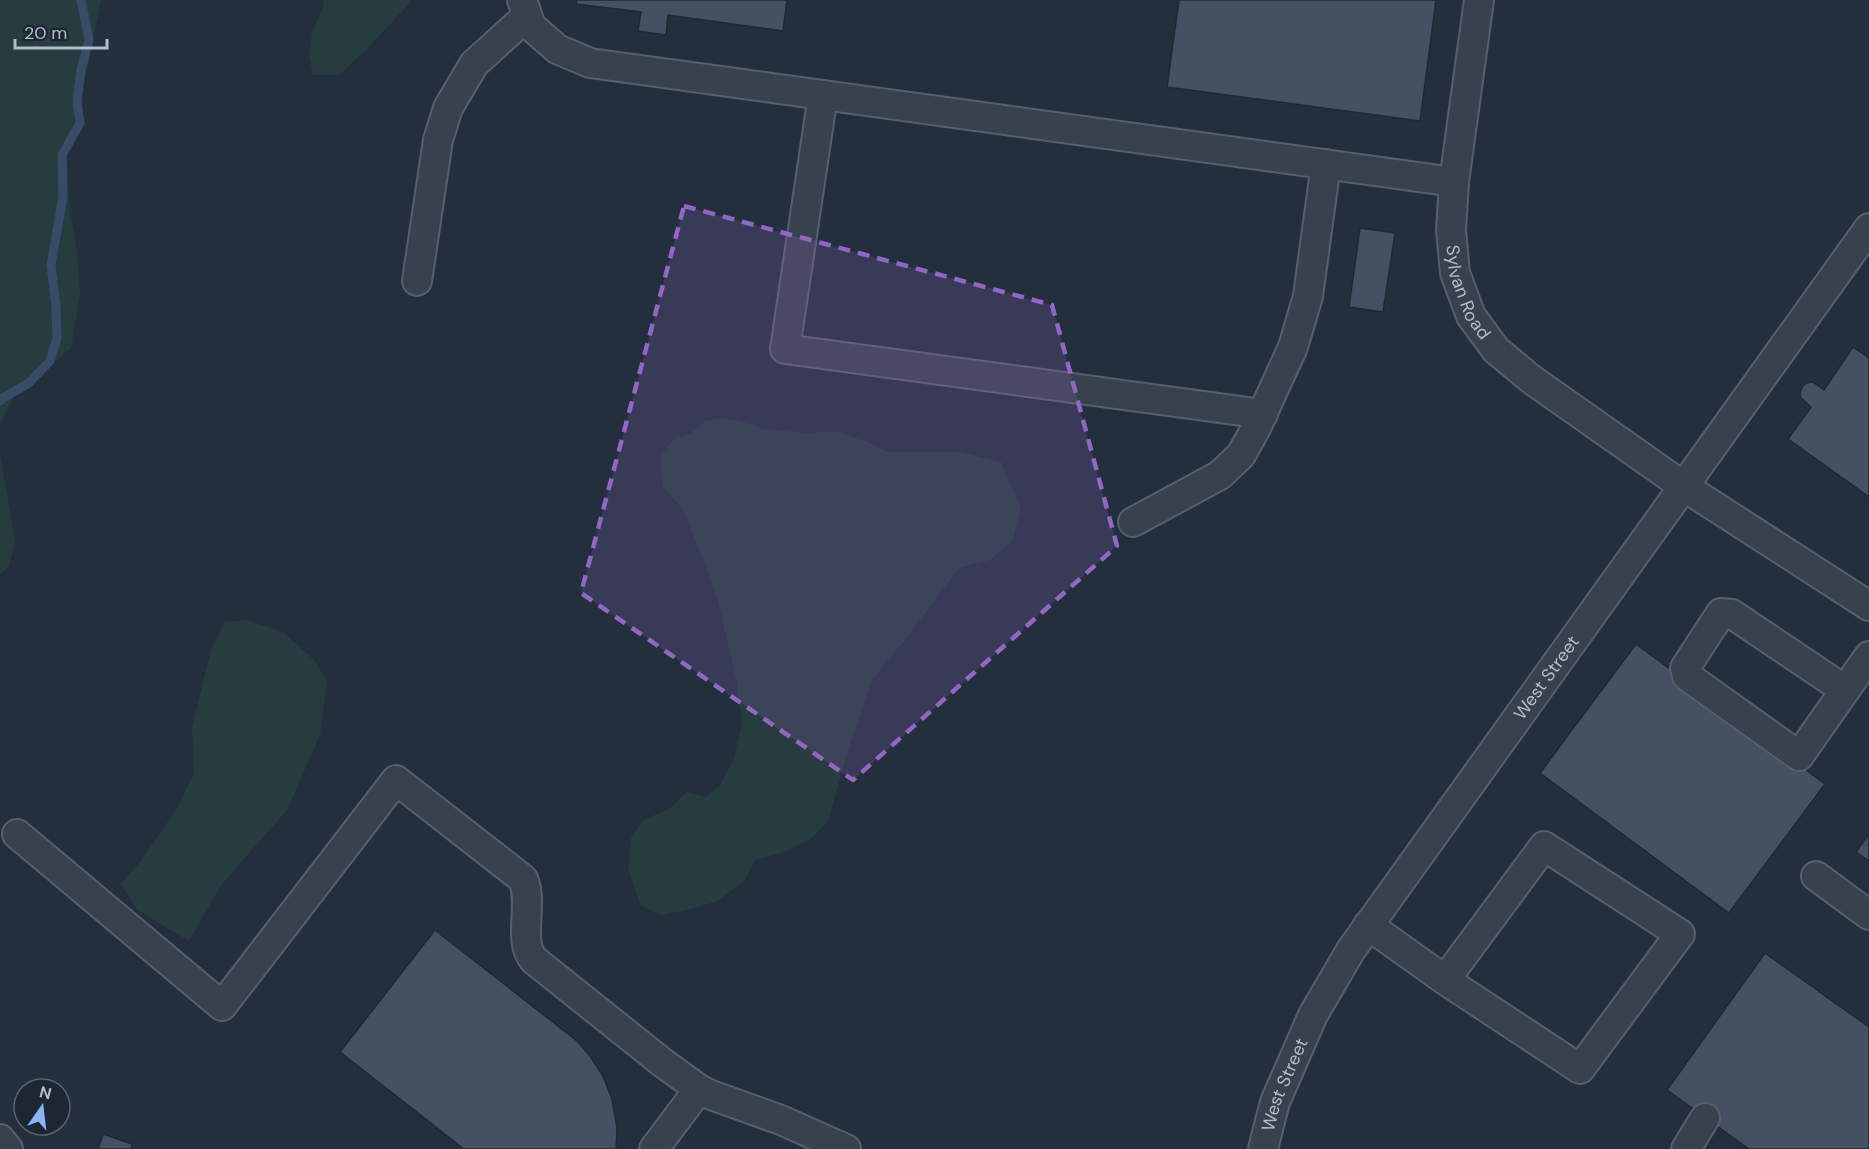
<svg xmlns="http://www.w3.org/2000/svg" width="1869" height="1149" font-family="'DM Sans',sans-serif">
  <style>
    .green { fill: #263c3f }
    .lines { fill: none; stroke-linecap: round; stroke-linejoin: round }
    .stream { stroke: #394c67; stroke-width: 9 }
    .building { fill: #455162; stroke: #1f2835; stroke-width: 1.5 }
    .minor-casing { stroke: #565f6c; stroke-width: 32 }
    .minor { stroke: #38414e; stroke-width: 28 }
    .marked { fill: #9266c3; fill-opacity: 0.2; stroke: #9266c3; stroke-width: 4.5; stroke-dasharray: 12 8; stroke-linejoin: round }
    .labels { text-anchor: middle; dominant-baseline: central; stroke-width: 6; stroke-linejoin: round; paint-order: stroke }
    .street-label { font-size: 18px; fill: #b4bcc9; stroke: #1d2633 }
  </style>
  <rect width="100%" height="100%" fill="#242f3e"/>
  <path class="green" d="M0 0H101L79 109 67 151 69 203 77 252 80 295 71 348 14 396 0 424Z
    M323 0H411L408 5 366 50 339 75H313L309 56 312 33 324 4Z
    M721 418 737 420 765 429 805 433 834 431 865 441 887 452H961L1001 462 1021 507 1012 541 990 560 959 568 904 641 872 680 847 754 828 821 810 839 784 852 755 860 745 880 718 901 691 909 661 915 641 906 628 869 631 838 642 821 670 808 687 792 706 797 720 785 733 761 742 725 736 679 718 601 699 549 683 509 662 486 661 454 679 434 681 437 691 433 705 421Z
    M0 455 15 540 9 567 0 574Z
    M246 620 283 632 314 660 327 681 320 735 287 810 221 885 189 941 137 910 121 884 140 862 178 807 194 773 192 727 211 650 225 622Z"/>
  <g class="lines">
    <path class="stream" d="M0 401 3 398 29 383 50 361 57 338 56 307 51 265 63 197 62 155 80 123 77 101 81 70 89 40 81 0"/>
  </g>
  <path class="building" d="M577 0H787L783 31 668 15 666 35 638 31 641 12 576 4Z
    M1179 0H1436L1420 121 1167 87Z
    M1360 228 1395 233 1383 312 1349 307Z
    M1853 347 1869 358V497L1788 439 1811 407 1801 398 1800 393 1802 387 1806 383 1813 382 1824 390Z
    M1636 644 1825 784 1729 913 1540 773Z
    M1869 834V861L1856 852Z
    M435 930 577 1041 590 1056 603 1076 612 1099 617 1128 616 1149H464L340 1052Z
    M1765 953 1869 1027V1149H1749L1667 1090Z
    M103 1134 132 1144 131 1149H98Z"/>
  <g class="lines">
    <g class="minor-casing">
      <g id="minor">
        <path d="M522 0 531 26 557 49 590 63 1454 182"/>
        <path id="s1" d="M1479 0 1454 182 1451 230 1455 273 1471 316 1496 350 1531 379 1683 486 1869 606"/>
        <path d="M823 95 785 349 1263 414"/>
        <path d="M417 281 438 140 448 108 474 64 527 16"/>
        <path d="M1133 522 1220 475 1241 455 1255 430 1293 347 1308 296 1326 164"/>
        <path d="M1845 690 1732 614 1721 613 1685 668 1687 676 1799 756 1869 656"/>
        <path d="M17 834 222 1006 396 780 523 879C534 904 517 941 534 960L663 1063 699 1089 711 1095 781 1120 846 1149"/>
        <path d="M1816 876 1869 915"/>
        <path d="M1368 925 1445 980 1544 846 1680 934 1580 1069 1445 980"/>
        <path d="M0 1139 8 1149"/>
        <path d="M654 1149 699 1089"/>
        <path id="s2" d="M1263 1149 1275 1102 1313 1015 1351 950 1869 228"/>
        <path d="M1686 1149 1705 1118"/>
      </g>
    </g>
    <use href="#minor" class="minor"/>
  </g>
  <path class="marked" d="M684 206 1052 305 1117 546 853 780 581 593Z"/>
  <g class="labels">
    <g class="street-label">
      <text stroke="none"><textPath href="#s1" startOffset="297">Sylvan Road</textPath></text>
      <text stroke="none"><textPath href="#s2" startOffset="554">West Street</textPath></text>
      <text stroke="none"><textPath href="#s2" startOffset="68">West Street</textPath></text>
    </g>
  </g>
  <g transform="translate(42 1107) rotate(14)"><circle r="28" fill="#1d2633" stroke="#59626f" stroke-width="1.5"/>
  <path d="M0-4.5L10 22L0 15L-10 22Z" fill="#8ab4f8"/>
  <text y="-9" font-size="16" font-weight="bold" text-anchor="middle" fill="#b4bcc9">N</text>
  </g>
  <path d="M15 39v9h92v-9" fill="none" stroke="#b4bcc9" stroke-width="3"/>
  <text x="24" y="39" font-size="18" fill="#b4bcc9" stroke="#1d2633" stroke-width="4.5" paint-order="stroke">20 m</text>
</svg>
